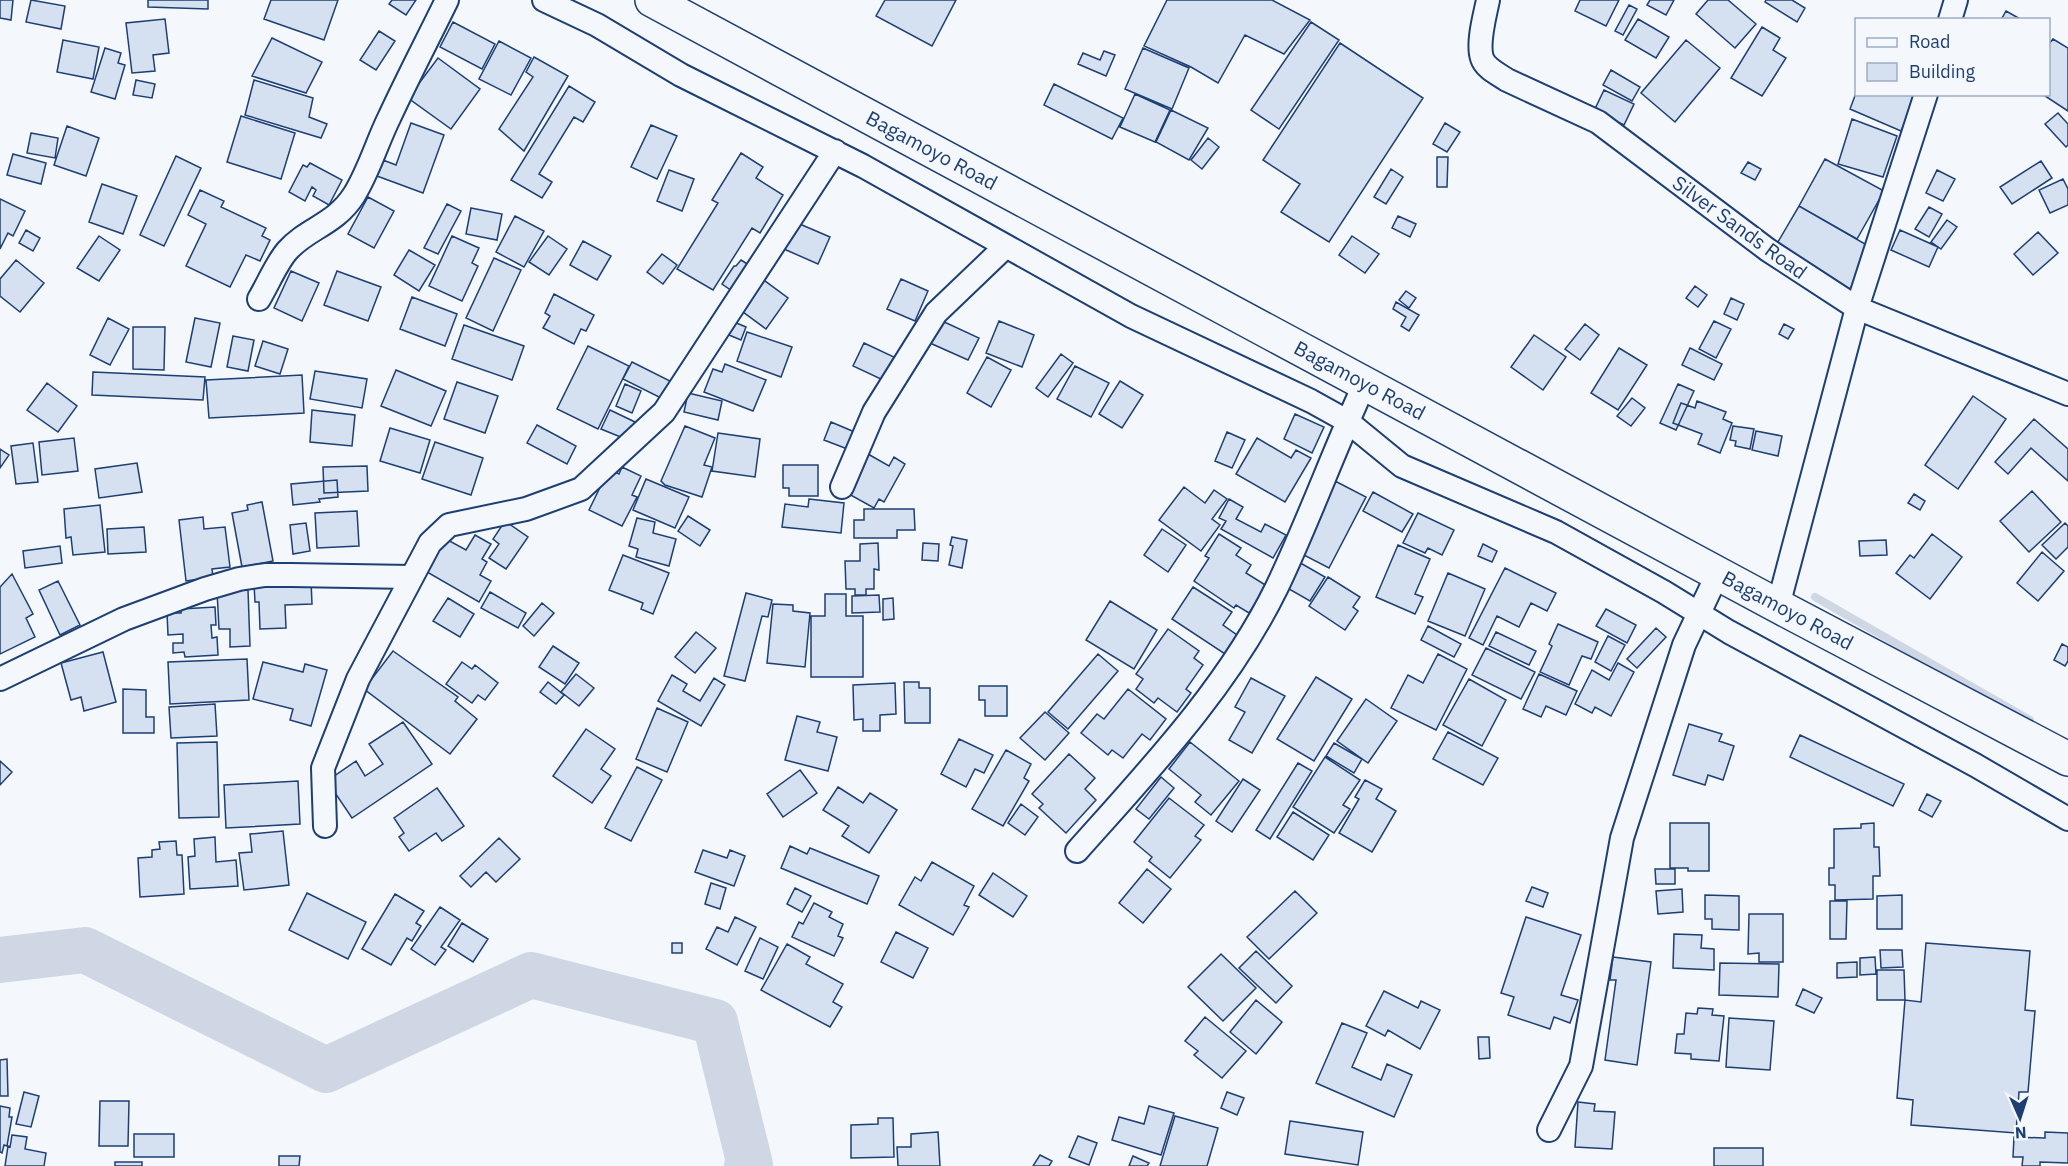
<svg xmlns="http://www.w3.org/2000/svg" width="2068" height="1166" font-family="'IBM Plex Sans',sans-serif">
	<style>
		.lines { fill: none; stroke-linecap: round; stroke-linejoin: round }
		.stream { stroke: #cfd7e4; stroke-width: 8 }
		.river { stroke: #cfd7e4; stroke-width: 46 }
		.building { fill: #d5e0f0; stroke: #1d3f73; stroke-width: 1.5 }
		.street-casing { stroke: #1d3f73; stroke-width: 26 }
		.highway-casing { stroke: #1d3f73; stroke-width: 36 }
		.street { stroke: #f4f7fb; stroke-width: 22 }
		.highway { stroke: #f4f7fb; stroke-width: 33 }
		.labels { text-anchor: middle; dominant-baseline: central; stroke-width: 4.5; stroke-linejoin: round; paint-order: stroke }
		.street-label { font-size: 20px; fill: #1d3f73; stroke: #f4f7fb }
	</style>
	<rect width="100%" height="100%" fill="#f4f7fb"/>
	<g class="lines">
		<path class="stream" d="M1815,597L2030,720"/>
		<path class="river" d="M0,960L85,950L326,1070L531,975L715,1022L750,1165L747,1166"/>
	</g>
	<path class="building" d="M0,0H13L11,20L0,18Z
		M31,0L65,6L61,29L26,22Z
		M148,0H208V9L148,7Z
		M271,0H338L324,40L264,19Z
		M392,0H416L406,15L389,4Z
		M885,0H956L932,46L876,16Z
		M1167,0H1272L1310,20L1284,54L1245,35L1218,83L1191,67L1144,46Z
		M1580,0H1619L1606,26L1575,11Z
		M1650,0H1674L1666,15L1647,5Z
		M1708,0H1728L1756,24L1735,48L1696,14Z
		M1766,0H1792L1805,8L1797,22L1765,2Z
		M1629,5L1637,9L1623,35L1615,31Z
		M2006,11L2022,20H2001Z
		M165,19L169,53L153,55L155,71L132,73L126,23Z
		M1638,19L1669,37L1656,58L1625,40Z
		M453,22L495,44L482,69L440,47Z
		M1311,22L1339,40L1279,129L1251,110Z
		M1762,27L1780,38L1773,50L1786,58L1762,96L1731,78Z
		M379,31L395,41L376,70L360,60Z
		M272,38L322,62L306,93L252,76Z
		M2053,39L2068,48V111L2042,94H2048V45Z
		M63,40L99,47L93,79L57,72Z
		M1686,40L1720,68L1675,122L1641,93Z
		M499,41L531,58L511,95L479,79Z
		M1340,43L1423,98L1329,242L1281,212L1300,184L1263,160Z
		M105,48L121,53L118,63L125,65L115,99L91,92Z
		M1143,48L1189,68L1172,109L1125,89Z
		M1104,51L1115,55L1106,76L1078,64L1083,53L1100,60Z
		M534,57L568,76L524,151L499,129L533,77L526,72Z
		M438,58L480,89L451,129L408,98Z
		M1611,70L1640,87L1632,101L1603,85Z
		M136,80L155,84L152,98L133,95Z
		M254,80L313,98L309,117L327,124L321,138L245,115Z
		M1054,84L1123,118L1112,139L1044,105Z
		M569,86L595,102L583,122L574,117L539,174L552,182L542,198L511,180Z
		M1604,90L1634,104L1624,125L1594,111Z
		M1856,93V94H1917L1901,131L1850,109Z
		M1135,94L1170,110L1155,142L1120,127Z
		M1171,110L1208,128L1189,160L1156,142Z
		M2058,113L2068,124V145L2066,147L2045,124Z
		M241,116L295,133L281,179L227,162Z
		M1852,119L1897,136L1883,177L1838,164Z
		M411,123L444,135L423,193L377,176L383,160L396,165Z
		M1445,123L1460,132L1447,152L1433,144Z
		M651,125L677,136L657,179L631,167Z
		M67,126L99,138L86,176L54,165Z
		M31,133L58,138L55,158L27,153Z
		M1208,138L1219,147L1202,169L1191,160Z
		M741,153L763,167L756,178L783,195L760,233L752,228L713,290L677,269L718,203L712,200Z
		M13,154L46,163L41,184L7,175Z
		M176,156L201,168L164,246L140,235Z
		M1437,157H1448L1447,187H1437Z
		M1825,159L1884,191L1857,239L1799,206Z
		M2041,161L2052,178L2012,204L2000,187Z
		M1748,162L1761,169L1755,180L1741,173Z
		M310,163L342,180L329,205L313,196L316,190L312,187L305,201L289,192L303,165L307,167Z
		M1391,169L1403,177L1386,204L1374,197Z
		M669,170L694,179L682,211L657,201Z
		M1937,170L1955,179L1943,201L1926,193Z
		M2063,179L2068,189V205L2050,213L2039,190Z
		M102,184L137,196L123,234L89,222Z
		M200,190L224,201L221,207L266,228L262,236L270,240L260,261L246,255L230,287L186,266L206,224L188,215Z
		M368,197L394,211L374,248L348,234Z
		M0,199L25,211L13,236L8,233L0,249Z
		M447,204L461,211L438,254L424,248Z
		M1799,206L1872,248L1849,291L1775,247Z
		M1929,207L1942,214L1929,237L1915,229Z
		M471,208L502,214L497,240L466,234Z
		M515,216L544,231L524,267L496,252Z
		M1398,216L1416,224L1410,237L1392,228Z
		M1947,220L1957,227L1941,249L1931,242Z
		M795,222L830,237L818,264L784,249Z
		M26,230L40,238L33,251L19,243Z
		M1900,230L1938,247L1929,267L1891,250Z
		M2038,232L2058,253L2033,275L2014,254Z
		M99,236L120,250L99,281L77,268Z
		M452,236L479,248L472,263L478,266L462,301L429,286Z
		M548,236L567,249L549,275L529,262Z
		M1352,236L1379,254L1365,273L1339,255Z
		M583,241L611,256L597,280L570,265Z
		M409,250L435,265L419,291L394,275Z
		M662,254L677,265L663,284L647,272Z
		M494,258L521,270L493,331L466,318Z
		M16,260L44,283L20,312L0,296V279Z
		M741,260L752,267L735,293L722,284L734,266H736Z
		M291,271L319,283L302,321L274,308Z
		M337,271L381,287L368,321L324,305Z
		M761,278L788,298L766,329L739,309Z
		M901,279L928,291L915,321L887,309Z
		M1695,286L1707,295L1698,307L1686,298Z
		M1406,291L1416,298L1409,308L1399,300Z
		M554,294L594,315L586,331L581,329L574,344L543,328L550,316L545,313Z
		M412,297L457,314L445,346L400,329Z
		M1731,298L1744,304L1737,320L1724,314Z
		M1396,302L1419,315L1409,331L1401,326L1406,317L1393,309Z
		M108,318L129,329L110,365L90,355Z
		M195,318L220,323L211,367L186,362Z
		M940,320L979,338L968,360L930,343Z
		M999,321L1034,335L1022,367L986,353Z
		M1714,321L1731,329L1716,358L1699,349Z
		M734,322L746,327L741,340L729,335Z
		M1585,324L1599,335L1580,360L1565,349Z
		M1784,324L1794,329L1788,339L1779,334Z
		M464,325L524,346L512,380L452,359Z
		M133,327H165L164,370L133,369Z
		M747,332L792,347L781,377L737,361Z
		M1534,335L1566,357L1543,390L1511,367Z
		M233,336L254,340L248,371L227,367Z
		M263,341L288,349L280,374L255,366Z
		M864,343L894,357L883,380L853,366Z
		M588,346L629,366L598,429L557,409Z
		M1619,348L1647,365L1618,410L1591,393Z
		M1690,348L1722,364L1714,380L1682,365Z
		M1061,354L1073,363L1048,397L1036,388Z
		M987,357L1011,370L991,407L967,393Z
		M632,362L676,384L667,401L623,379Z
		M725,364L766,380L753,411L704,392L713,369L722,372Z
		M1075,366L1109,383L1091,417L1057,399Z
		M396,370L446,391L431,426L381,406Z
		M315,371L367,379L362,408L310,399Z
		M93,372L205,377L203,400L92,395Z
		M302,375L304,413L209,418L206,380Z
		M1120,381L1143,395L1122,428L1099,414Z
		M457,382L498,396L485,433L444,419Z
		M47,383L77,406L58,432L27,410Z
		M625,384L641,391L632,413L616,406Z
		M1678,384L1694,391L1676,430L1660,423Z
		M688,393L722,401L718,420L684,412Z
		M1973,396L2006,419L1958,489L1925,465Z
		M1632,398L1645,408L1631,426L1617,416Z
		M1697,401L1726,412L1723,419L1732,423L1720,453L1698,444L1702,434L1673,423L1681,403L1695,408Z
		M312,410L355,415L352,446L310,442Z
		M610,410L635,422L628,440L601,429Z
		M1295,414L1324,427L1312,453L1284,439Z
		M2034,419L2068,449V481L2031,448L2008,474L1995,462Z
		M831,422L857,433L850,450L824,440Z
		M537,425L576,446L567,464L527,443Z
		M685,426L715,438L704,465L712,467L702,497L665,485L661,481Z
		M1733,426L1754,429L1750,449L1735,446L1736,441L1730,440Z
		M390,428L430,440L420,473L380,461Z
		M1756,431L1782,436L1778,456L1752,450Z
		M1227,432L1245,440L1232,468L1215,461Z
		M718,433L760,439L755,477L712,471Z
		M74,438L78,471L42,475L39,442Z
		M1257,438L1291,458L1296,450L1311,458L1285,502L1236,474Z
		M435,442L483,458L471,495L422,479Z
		M33,443L38,482L16,484L11,446Z
		M0,449L9,455L0,468Z
		M868,454L889,466L894,457L905,464L884,502L879,499L874,508L847,493Z
		M137,463L142,492L99,498L95,469Z
		M783,465H818V496H789V488H783Z
		M367,466L368,491L324,493L323,467Z
		M622,467L641,476L632,495L637,497L622,526L589,510L609,469L619,474Z
		M646,479L689,497L675,528L633,510Z
		M337,480L338,497L319,499L320,502L293,505L291,484Z
		M1335,481L1366,497L1329,568L1298,552Z
		M1184,487L1205,503L1214,490L1227,499L1212,519L1220,525L1201,551L1159,520Z
		M2032,491L2061,522L2029,552L2000,521Z
		M1373,492L1413,514L1402,532L1363,511Z
		M1914,494L1925,501L1920,510L1908,503Z
		M809,499L844,503L841,533L782,527L785,504L808,507Z
		M1229,499L1243,507L1236,519L1261,532L1265,524L1286,535L1273,558L1221,529L1226,521L1219,518Z
		M262,502L273,561L242,567L232,513L248,510L247,505Z
		M100,505L105,552L73,555L71,537L66,538L64,509Z
		M864,509H914L915,530H897V538H854V520H864Z
		M357,511L359,546L317,548L315,513Z
		M1418,513L1454,530L1442,555L1428,548L1425,553L1403,543Z
		M688,516L710,530L700,546L678,531Z
		M203,517L204,529L225,527L230,567L212,569L213,577L186,581L179,520Z
		M637,518L655,522L653,533L676,539L669,566L636,557L638,549L629,546Z
		M505,521L528,537L506,569L489,558L499,544L493,539Z
		M306,523L310,551L293,554L290,525Z
		M2065,523L2068,526V547L2056,559L2042,545Z
		M144,527L146,552L108,554L107,529Z
		M1162,529L1186,545L1168,572L1144,555Z
		M1219,534L1241,548L1236,555L1251,565L1246,573L1267,586L1249,613L1236,605L1234,608L1194,581L1209,558L1205,556Z
		M1932,534L1962,557L1930,599L1896,573L1910,555L1914,558Z
		M475,535L491,544L482,559L487,562L480,575L491,581L479,602L427,572L446,539L466,550Z
		M952,537L967,540L962,568L949,565L953,546L950,545Z
		M1886,540L1887,555L1860,556L1859,541Z
		M878,543L879,570L874,569V589H866V595H855V589H846L845,561H860V544Z
		M923,543L939,544L938,561L922,560Z
		M1483,544L1497,551L1492,562L1478,556Z
		M1398,545L1430,559L1415,594L1423,597L1415,614L1376,597Z
		M60,546L62,563L25,568L23,551Z
		M2042,552L2064,571L2038,601L2017,583Z
		M623,555L669,573L653,614L641,609L643,603L609,590Z
		M1297,561L1325,577L1310,601L1282,585Z
		M1505,568L1556,593L1547,611L1531,603L1519,627L1497,616L1483,645L1469,638Z
		M1448,573L1485,589L1465,636L1428,621Z
		M12,574L33,614L26,618L35,637L0,654V587Z
		M1328,577L1360,597L1353,607L1358,611L1345,630L1309,606Z
		M58,581L80,625L60,635L39,590Z
		M311,581L312,604L285,605L286,628L260,629L259,602H255L254,584Z
		M1193,587L1232,612L1223,625L1237,635L1225,654L1172,619Z
		M248,590L250,646L230,647V629H219L217,591Z
		M490,592L526,613L518,628L481,608Z
		M746,593L772,600L768,617L762,616L745,681L724,676Z
		M825,594H846V616H863V677H811V616H825Z
		M879,595L880,612L852,613V596Z
		M448,598L474,614L460,637L433,621Z
		M893,598L894,619L883,620V599Z
		M1110,601L1157,630L1134,669L1086,640Z
		M542,603L554,613L534,636L523,626Z
		M773,604L793,605V611L810,613L805,667L767,663Z
		M215,607L216,625H211L212,638L217,637L218,655L185,657L184,652L173,653V643H183V634L168,635L167,613H181V609Z
		M1606,609L1636,625L1627,643L1596,626Z
		M1558,624L1598,642L1591,659L1582,656L1569,685L1540,672L1552,646L1549,644Z
		M1428,626L1461,644L1454,657L1421,640Z
		M1656,628L1666,637L1637,668L1627,659Z
		M1168,629L1199,651L1194,658L1203,665L1186,689L1191,693L1177,712L1158,698L1154,703L1136,689L1143,679L1136,674Z
		M696,632L716,648L695,673L675,657Z
		M1496,632L1536,651L1529,665L1489,646Z
		M1608,636L1625,645L1611,671L1595,662Z
		M2062,644L2068,647V661L2065,666L2054,660Z
		M553,646L579,663L565,684L539,667Z
		M1486,648L1535,672L1521,699L1472,675Z
		M393,651L458,697L455,701L477,719L450,754L364,689Z
		M103,652L116,702L84,711L81,697L71,700L61,663Z
		M1098,654L1118,671L1068,729L1048,712Z
		M1438,654L1467,669L1436,730L1391,708L1408,675L1423,683Z
		M247,659L249,700L170,704L168,662Z
		M263,662L303,672L305,664L327,670L311,726L290,720L293,709L253,699Z
		M462,662L472,669L475,665L498,683L485,700L478,695L472,703L446,684Z
		M1618,663L1634,672L1611,716L1595,707L1592,713L1575,704L1592,670L1609,680Z
		M576,674L594,688L579,706L561,692Z
		M1539,674L1577,691L1566,715L1546,706L1541,717L1523,709Z
		M672,675L687,684L683,691L700,701L714,678L725,685L701,726L658,701Z
		M1316,677L1352,699L1314,761L1277,739Z
		M1251,678L1285,696L1252,753L1229,740L1245,712L1235,707Z
		M1469,679L1506,700L1482,746L1443,725Z
		M548,682L564,695L556,704L540,692Z
		M904,682H919V688H930V723H905Z
		M895,683L896,714L880,715V731H863V719L854,720L853,685Z
		M979,686H1007V716H985V700H979Z
		M123,689L146,690V717H154V733H123Z
		M1128,689L1166,719L1150,740L1142,734L1123,758L1112,750L1108,755L1081,733L1097,714L1104,719Z
		M1366,699L1397,721L1368,763L1337,741Z
		M215,704L217,736L171,738L169,707Z
		M657,708L688,722L667,772L636,759Z
		M1045,712L1069,733L1045,760L1020,738Z
		M797,716L820,722L817,732L837,737L828,771L785,760Z
		M403,722L432,764L352,818L327,781L356,761L365,776L383,764L369,744Z
		M1689,724L1722,734L1719,741L1734,746L1723,780L1708,775L1705,785L1673,775Z
		M586,729L615,749L601,769L611,776L592,803L553,776Z
		M1448,732L1498,758L1483,785L1433,759Z
		M1800,735L1904,784L1893,806L1790,757Z
		M959,739L993,755L984,773L975,769L966,787L941,774Z
		M217,742L219,817L179,818L177,743Z
		M1190,742L1239,781L1211,815L1195,802L1201,795L1169,769Z
		M1334,743L1362,759L1354,773L1326,756Z
		M1006,750L1031,764L1024,778L1029,781L1003,826L972,809Z
		M1069,754L1095,778L1085,789L1096,800L1066,833L1039,808L1043,804L1032,794Z
		M1325,757L1360,780L1343,805L1350,809L1334,833L1293,807Z
		M0,761L12,772L0,785Z
		M1298,763L1312,771L1270,839L1256,830Z
		M637,767L662,780L631,841L605,828Z
		M800,770L817,793L783,817L767,794Z
		M1161,777L1174,788L1149,819L1136,809Z
		M1243,779L1260,790L1232,832L1216,821Z
		M1365,780L1382,789L1376,799L1396,811L1372,852L1339,833L1359,799L1355,797Z
		M298,781L300,824L226,828L224,785Z
		M838,787L863,803L870,793L897,810L869,853L842,836L849,826L823,810Z
		M437,788L464,826L442,841L436,833L409,851L399,837L404,833L394,818Z
		M1927,794L1941,801L1932,817L1919,810Z
		M1169,798L1204,825L1195,836L1201,840L1170,878L1149,861L1152,857L1134,842Z
		M1021,804L1038,817L1025,835L1008,823Z
		M1293,812L1329,835L1313,860L1277,837Z
		M1670,823H1709V871H1688V868H1670Z
		M1874,823V847H1879L1880,876H1873V899L1835,900V885H1829V868H1834V829L1861,828V824Z
		M283,831L289,885L244,890L239,853L252,852L250,834Z
		M215,837L216,862L236,860L238,886L190,889L188,857L195,856L194,839Z
		M499,838L520,859L496,882L486,872L471,887L460,876Z
		M176,841L177,855H182L184,894L140,897L138,858L152,857V850L160,849L159,842Z
		M790,846L807,854L810,848L879,876L867,904L781,868Z
		M703,850L727,858L730,850L745,856L734,886L695,872Z
		M932,862L974,886L964,905L969,907L953,935L899,905L915,877L921,881Z
		M1147,869L1171,889L1143,923L1119,903Z
		M1655,869H1675V884H1656Z
		M993,873L1027,896L1013,917L979,895Z
		M711,883L726,888L720,909L705,904Z
		M1532,887L1548,893L1543,907L1526,901Z
		M795,888L811,896L802,912L787,904Z
		M1682,889L1683,912L1658,914L1656,891Z
		M1295,891L1317,913L1269,959L1247,937Z
		M307,893L366,922L348,959L289,930Z
		M395,894L424,911L416,923L421,926L412,941L407,938L391,965L362,949Z
		M1705,895L1739,896V930L1712,929V919H1705Z
		M1902,895V929H1877V896Z
		M1830,901H1847L1846,939H1830Z
		M814,903L832,912L829,917L843,924L838,936L843,938L834,956L792,937L799,922L803,924Z
		M440,907L460,920L441,947L446,950L435,965L411,949Z
		M1749,914H1783V962H1759V953L1748,954Z
		M735,917L756,927L737,965L706,949L717,927L728,932Z
		M1526,917L1581,935L1561,995L1578,1000L1570,1023L1554,1017L1550,1029L1508,1015L1514,997L1501,993Z
		M462,923L488,939L473,962L448,946Z
		M896,932L928,948L913,978L881,962Z
		M1674,934L1702,935L1701,948L1714,949V970L1673,968Z
		M760,938L778,947L763,979L745,971Z
		M672,943H682V953H672Z
		M1926,943L2030,951L2025,1010L2035,1011L2028,1092H2019L2016,1133L1911,1125L1913,1100L1897,1098L1905,1000L1921,1002Z
		M787,944L810,957L806,964L843,984L833,1002L842,1007L830,1027L761,990Z
		M1880,950H1902L1903,967L1881,968Z
		M1256,951L1292,986L1276,1003L1239,968Z
		M1221,954L1256,988L1223,1021L1188,987Z
		M1613,957L1651,962L1637,1065L1605,1060L1616,980H1610Z
		M1875,957L1876,974L1860,975V958Z
		M1857,962V977L1837,978V963Z
		M1720,963L1779,964L1778,997L1719,995Z
		M1877,970H1904L1905,1000H1877Z
		M1803,989L1822,998L1814,1013L1796,1005Z
		M1384,991L1418,1008L1421,1001L1440,1010L1420,1049L1388,1030L1385,1036L1366,1026Z
		M1256,1000L1282,1022L1256,1054L1230,1032Z
		M1698,1008L1713,1009L1712,1015L1724,1016L1719,1061L1691,1059V1054L1675,1053L1677,1034H1684L1686,1013L1697,1014Z
		M1205,1017L1246,1051L1222,1078L1194,1055L1198,1051L1185,1041Z
		M1729,1018L1774,1021L1770,1070L1726,1067Z
		M1342,1023L1367,1033L1352,1067L1381,1080L1387,1064L1412,1075L1394,1117L1316,1083Z
		M1478,1037H1489L1490,1058L1479,1059Z
		M7,1059L8,1096H0V1060Z
		M24,1092L39,1096L31,1127L16,1124Z
		M1227,1092L1244,1098L1237,1115L1221,1108Z
		M100,1101H129L128,1146H99Z
		M1578,1102L1595,1104L1594,1111L1615,1112L1612,1149L1575,1147Z
		M0,1106L10,1108L9,1117H12L7,1146L4,1145L2,1153L0,1152Z
		M1149,1106L1174,1113L1161,1155L1112,1140L1119,1117L1144,1124Z
		M1175,1116L1218,1128L1207,1166H1160Z
		M878,1118H893L894,1157L851,1158V1125L878,1124Z
		M1290,1121L1363,1132L1358,1165L1285,1154Z
		M938,1132L940,1166H898L897,1147H911V1134Z
		M2045,1132L2068,1133V1163L2040,1162V1166H2022L2023,1157H2013L2014,1137L2045,1138Z
		M134,1134H174V1157H134Z
		M12,1135L27,1137L25,1149L46,1153L44,1166H5L8,1146L10,1147Z
		M1078,1136L1097,1143L1089,1165L1069,1157Z
		M1714,1148H1763V1166H1714Z
		M1040,1155L1052,1161L1049,1166H1033Z
		M279,1156H300L299,1166H279Z
		M1133,1156L1149,1163L1147,1166H1129Z
		M115,1162H142V1166H115Z"/>
	<g class="lines">
		<g class="street-casing">
			<path id="street" d="M544,0L597,25L681,75L863,166L1131,316L1311,401L1347,421L1402,466L1556,532L1664,592L1729,632L1975,765L2068,819
				M1488,0C1485,15 1477,43 1482,58C1485,68 1498,74 1507,80L1598,122L1768,250L1857,308L2068,394
				M1950,20L1956,0
				M259,299C268,284 276,264 287,251C307,228 335,225 354,195C369,171 377,142 390,116C408,77 428,39 447,0
				M842,487L874,412L936,313L1006,246
				M1778,606L1857,308L1926,94
				M0,679L124,619L205,589L239,579L265,575H291L411,577
				M325,826L323,768L358,679L430,543L449,525L526,509L581,489L664,412L835,151
				M1077,851C1150,769 1228,687 1277,587C1309,520 1334,450 1365,383
				M1549,1130L1581,1066L1622,838L1684,645L1718,573"/>
		</g>
		<g class="highway-casing">
			<path id="highway" d="M652,0L1778,606L2068,759"/>
		</g>
		<use href="#street" class="street"/>
		<use href="#highway" class="highway"/>
	</g>
	<g class="labels">
		<g class="street-label">
			<text transform="translate(932 150) rotate(28)">Bagamoyo Road</text>
			<text transform="translate(1740 227) rotate(36)">Silver Sands Road</text>
			<text transform="translate(1360 380) rotate(28)">Bagamoyo Road</text>
			<text transform="translate(1788 610) rotate(28)">Bagamoyo Road</text>
		</g>
	</g>
	<rect x="1855" y="18" width="195" height="78" fill="#f4f7fb" stroke="#9eadc5" stroke-width="1.5"/>
	<rect x="1867" y="38" width="30" height="9" fill="#f4f7fb" stroke="#9eadc5" stroke-width="1.5"/>
	<text x="1909" y="48" font-size="18" fill="#1d3f73">Road</text>
	<rect x="1867" y="63" width="30" height="18" fill="#d5e0f0" stroke="#9eadc5" stroke-width="1.5"/>
	<text x="1909" y="78" font-size="18" fill="#1d3f73">Building</text>
	<g transform="translate(2020 1118) rotate(177)" stroke="#f4f7fb" stroke-width="4.5" paint-order="stroke">
	<path d="M0-4.5L10 22L0 15L-10 22Z" fill="#1d3f73"/>
	<text y="-9" font-size="16" font-weight="bold" text-anchor="middle" fill="#1d3f73">N</text>
	</g>
</svg>
